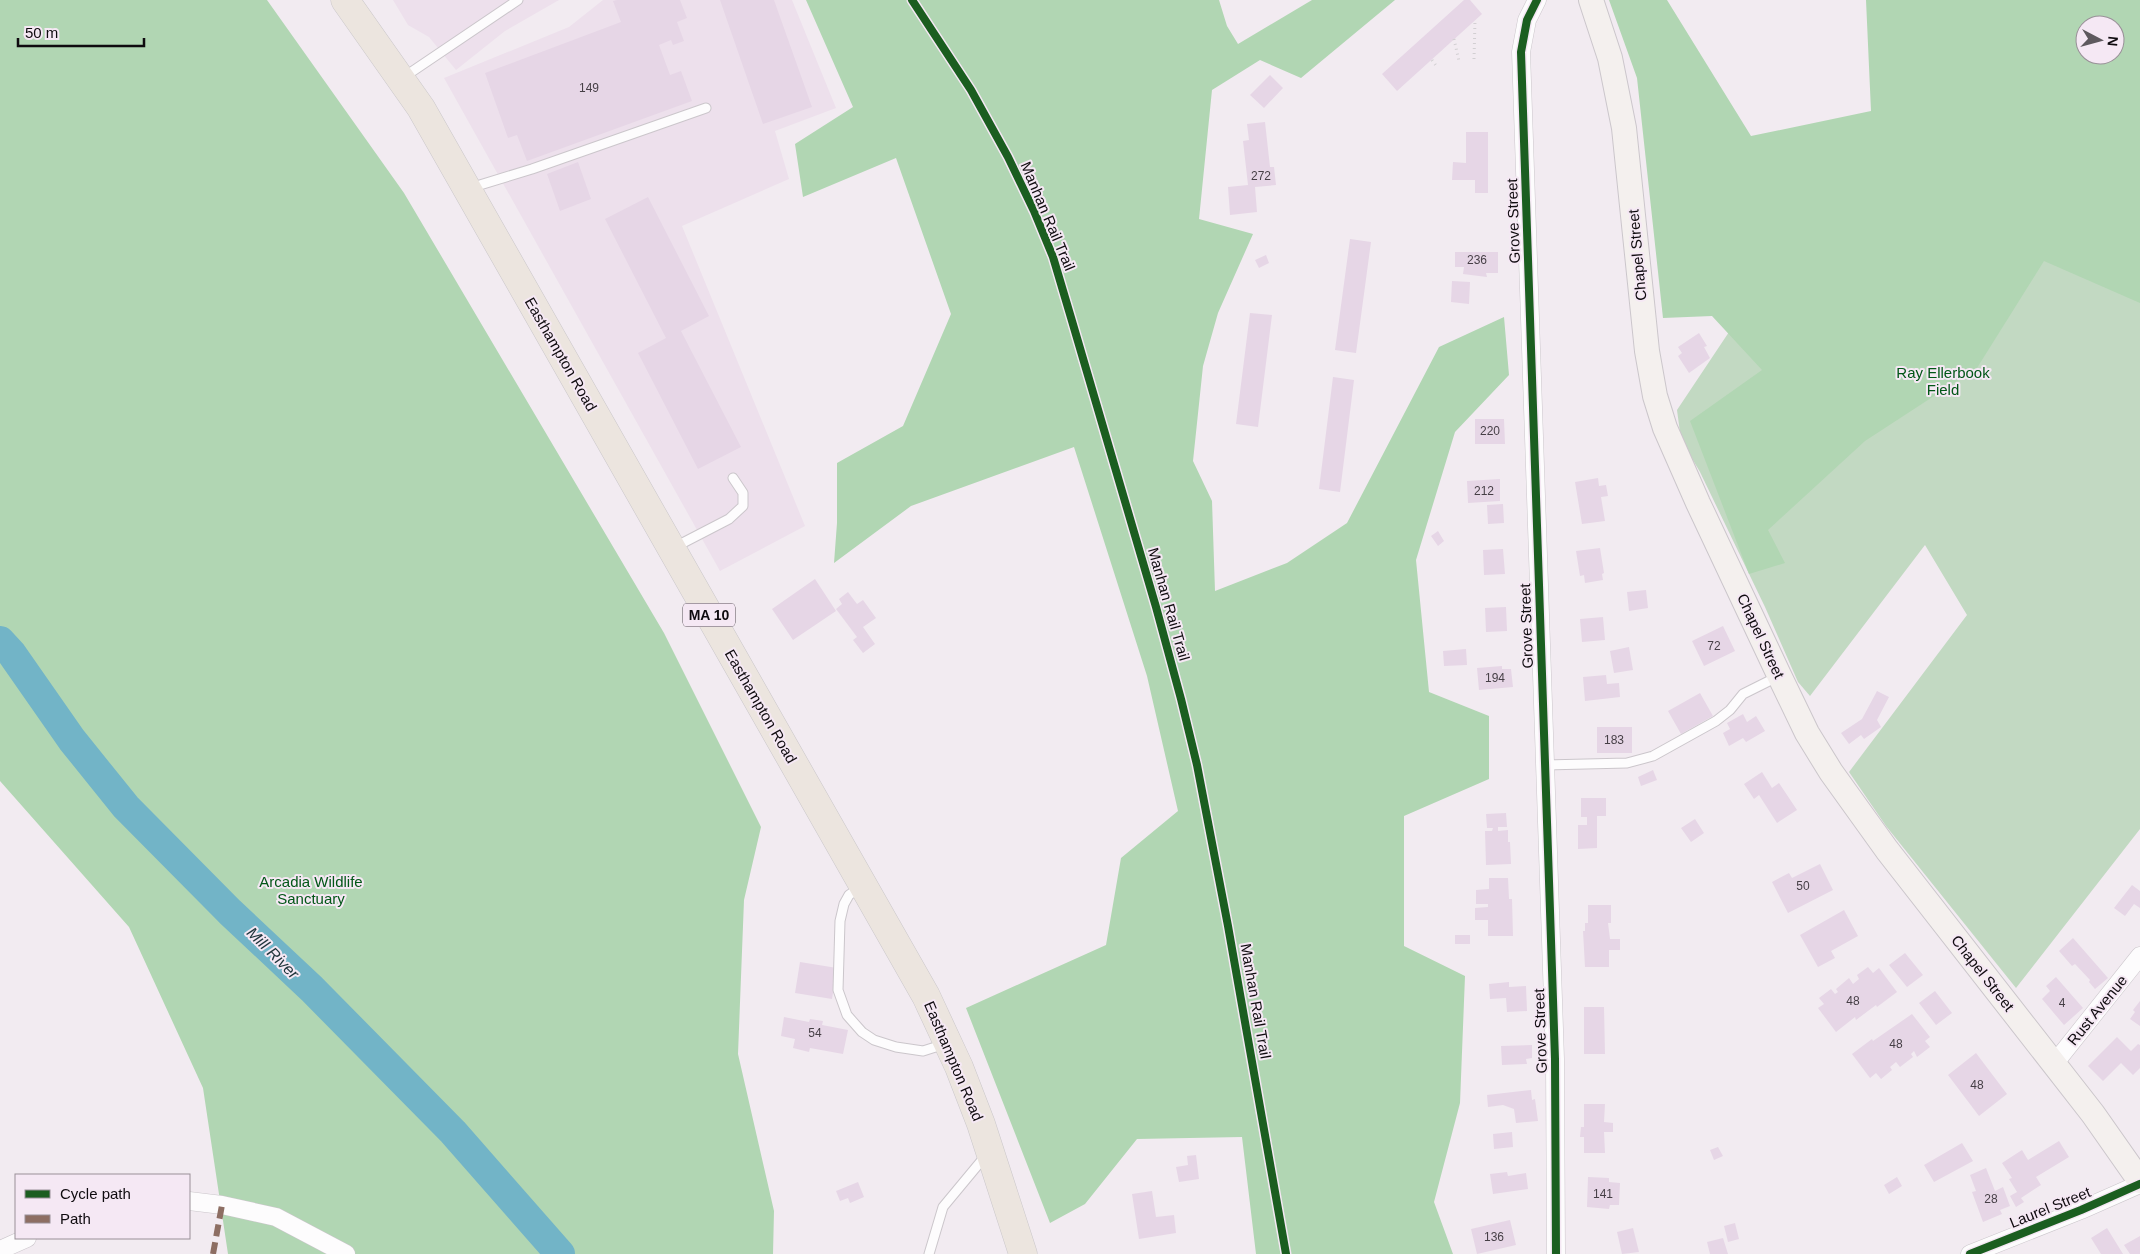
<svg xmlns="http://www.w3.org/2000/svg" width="2140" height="1254" font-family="Helvetica,sans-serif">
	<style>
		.built { fill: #ede0ec }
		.green { fill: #c2d9c2 }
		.forest { fill: #b1d6b3; fill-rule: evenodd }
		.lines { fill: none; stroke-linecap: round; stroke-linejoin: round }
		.river { stroke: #72b4c7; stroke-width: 30 }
		.building { fill: #e6d6e6 }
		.service-casing { stroke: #cbc6cb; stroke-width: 11 }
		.minor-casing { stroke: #cbc6cb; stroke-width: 19 }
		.secondary-casing { stroke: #cbc6cb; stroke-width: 26 }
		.primary-casing { stroke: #cac7ca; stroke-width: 29 }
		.path { stroke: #d2cfd2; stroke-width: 3; stroke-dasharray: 1 4; stroke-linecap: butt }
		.service { stroke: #fdfcfd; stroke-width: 9 }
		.minor { stroke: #fdfcfd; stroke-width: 18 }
		.secondary { stroke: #f4f0ee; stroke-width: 24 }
		.primary { stroke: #ece5df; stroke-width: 28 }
		.quiet { stroke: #8d6e63; stroke-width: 6; stroke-dasharray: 12 6; stroke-linecap: butt }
		.cycleway-casing { stroke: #f5e8f4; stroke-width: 11 }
		.cycleway { stroke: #1b5e20; stroke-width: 8 }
		.labels { text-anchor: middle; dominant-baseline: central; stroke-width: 4; stroke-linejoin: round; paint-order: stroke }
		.number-label { font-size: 12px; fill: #463f46 }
		.shield { fill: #f5e8f4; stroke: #544d54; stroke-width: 1 }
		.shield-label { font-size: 14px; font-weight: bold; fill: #0f0b0f }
		.street-label { font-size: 15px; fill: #0f0b0f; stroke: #f5e8f4 }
		.park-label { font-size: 15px; fill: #025617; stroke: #f5e8f4 }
		.water-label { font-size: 16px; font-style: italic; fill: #1e343a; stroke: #f5e8f4 }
	</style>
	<rect width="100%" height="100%" fill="#f2ebf1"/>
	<path class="built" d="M393,0H559L505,31L456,70L429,37L408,25Z
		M603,0H792L836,108L775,131L789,179L682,226L805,526L720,571L444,78L569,27Z"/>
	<path class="green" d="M1964,207L2140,283V829L2016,988L1886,826L1849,772L1967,615L1925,545L1810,696L1798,682L1765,607L1700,472L1681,440L1677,410L1741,314Z"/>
	<path class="forest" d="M0,0H267L404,193L664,633L761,827L744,900L738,1054L774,1211L773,1254H228L203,1088L129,927L0,781Z
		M806,0H1219L1227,26L1238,44L1312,0H1395L1301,78L1260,60L1212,90L1199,219L1253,234L1218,313L1203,366L1193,461L1212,501L1215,591L1287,563L1347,523L1439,347L1504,317L1509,375L1455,432L1416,560L1429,692L1489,716V779L1404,816V946L1465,976L1460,1103L1434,1202L1453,1254H1256L1242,1137L1137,1139L1085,1204L1050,1223L966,1008L1106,945L1121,858L1178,811L1147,676L1074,447L911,506L834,563L837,523V463L903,426L951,314L896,158L803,197L795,144L853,107Z
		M1609,0H1667L1751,136L1871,111L1866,0H2140V303L2044,261L1977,368L1865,441L1768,530L1785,563L1749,574L1690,421L1762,370L1712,316L1663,318L1637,78ZM2085,25H2115V55H2085Z"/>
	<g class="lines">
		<path class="river" d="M0,641L12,654L72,740L126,807L230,912L312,989L453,1132L560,1254"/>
	</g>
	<path class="building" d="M617,0H680L687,18L677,22L684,41L673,45L671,40L659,45L670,75L681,71L692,101L527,161L517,135L508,138L485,73L621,22L613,1Z
		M720,0H774L812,107L763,124Z
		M1464,0H1470L1482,14L1397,91L1382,74Z
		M1270,75L1283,88L1264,108L1250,95Z
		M1265,122L1270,167H1274L1276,185L1255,187L1257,212L1230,215L1228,187L1248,185L1243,141L1249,140L1247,124Z
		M1466,132H1488V193H1475V180H1452L1453,162L1466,163Z
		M578,162L591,199L560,211L547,174Z
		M648,197L709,316L681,331L741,447L698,469L638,353L666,338L605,219Z
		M1350,239L1371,242L1356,353L1335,350Z
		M1455,252H1498V273H1486L1487,277L1463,274L1464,267H1455Z
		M1266,255L1269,263L1259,268L1255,260Z
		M1452,281L1470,282L1469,304L1451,302Z
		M1250,313L1272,315L1258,427L1236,424Z
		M1699,333L1707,346L1704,347L1710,358L1689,373L1678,356L1682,353L1678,347Z
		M1333,377L1354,380L1340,492L1319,489Z
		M1475,419H1504L1505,444H1475Z
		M1598,478L1599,486L1606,485L1608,496L1601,497L1605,521L1582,524L1575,482Z
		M1500,479V501L1468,503L1467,481Z
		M1503,504L1504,523L1488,524L1487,505Z
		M1438,531L1444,541L1438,546L1431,536Z
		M1600,548L1604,573L1602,574L1603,580L1585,583L1584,575L1580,576L1576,551Z
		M1503,549L1505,574L1484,575L1483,550Z
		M815,579L836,611L793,640L772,609Z
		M1646,590L1648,608L1629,611L1627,592Z
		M848,592L857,604L863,600L876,618L863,627L875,644L863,653L853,640L857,637L836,609L842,604L839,599Z
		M1506,607L1507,631L1486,632L1485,608Z
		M1603,617L1605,640L1582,642L1580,619Z
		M1723,626L1735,651L1704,666L1692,641Z
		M1629,647L1633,670L1614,673L1610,651Z
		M1466,649L1467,665L1444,666L1443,651Z
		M1502,666V669H1511L1513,687L1479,690L1477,668Z
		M1606,675L1607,684L1619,683L1620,697L1585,701L1583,677Z
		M1877,691L1889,697L1877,720L1881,727L1864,739L1861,735L1849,744L1841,733L1862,719Z
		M1700,693L1713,716L1681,734L1668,711Z
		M1743,714L1747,722L1756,716L1765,731L1746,742L1743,738L1729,746L1723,733L1730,729L1727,723Z
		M1597,727H1632V753H1597Z
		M1653,770L1657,780L1641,786L1638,777Z
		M1762,772L1772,788L1779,783L1797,810L1777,823L1759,795L1754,799L1744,784Z
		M1581,798H1606V816H1597V848L1578,849V825H1587V817H1581Z
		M1506,813L1507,827H1498V831L1508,830V842H1510L1511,864L1486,865L1485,831H1492L1493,828H1487L1486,814Z
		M1695,819L1704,833L1691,842L1681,828Z
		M1820,864L1833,890L1788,913L1772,882L1789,873L1792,878Z
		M1489,878H1508L1509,899H1512L1513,936H1488V920H1475V908L1488,907V904H1476V890L1489,889Z
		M2132,885L2140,891V908L2134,904L2125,916L2114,908Z
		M1588,905H1611V923H1608L1610,939H1620V950H1609V967H1585L1583,931H1585V923H1588Z
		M1844,910L1858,936L1831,951L1835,958L1818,967L1800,935Z
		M1455,935H1470V944H1455Z
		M2073,938L2108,978L2095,989L2089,982L2090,980L2075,964L2072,966L2059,951Z
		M1905,953L1923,975L1907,987L1889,965Z
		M800,962L837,968L832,999L795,993Z
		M1868,967L1873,973L1879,968L1897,992L1877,1007L1876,1005L1856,1020L1855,1017L1836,1032L1818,1008L1824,1004L1819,998L1831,989L1835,994L1838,992L1836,989L1849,978L1853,984L1859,979L1857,975Z
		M2056,977L2083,1008L2064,1025L2042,999L2050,991L2046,986Z
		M1509,982V987L1526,986L1527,1011L1507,1012L1506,998L1490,999L1489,984Z
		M1935,991L1952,1013L1936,1025L1919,1003Z
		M2140,1001V1026L2130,1019L2135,1012L2133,1010Z
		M1584,1007H1604L1605,1054H1584Z
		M1912,1014L1930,1037L1925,1041L1930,1047L1917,1057L1914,1051L1911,1054L1913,1057L1900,1067L1896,1062L1890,1067L1892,1070L1881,1079L1876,1073L1870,1078L1852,1054L1872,1039L1873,1041Z
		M784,1017L809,1022L810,1019L823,1021L822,1025L848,1030L843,1054L810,1048L809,1052L793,1048L795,1039L781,1036Z
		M2117,1037L2131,1051L2138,1044L2140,1045V1068L2133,1075L2121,1063L2103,1081L2088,1066Z
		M1532,1045V1058L1526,1059L1527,1064L1502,1065L1501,1046Z
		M1976,1053L2007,1094L1979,1116L1948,1075Z
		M1531,1090L1532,1100L1535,1099L1538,1121L1516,1123L1514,1109L1503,1105L1488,1107L1487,1095Z
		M1584,1104H1605L1604,1122L1613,1123V1132H1604L1605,1153H1584V1137H1580L1581,1127H1584Z
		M1512,1132L1513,1147L1494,1149L1493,1134Z
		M2059,1141L2069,1157L2036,1177L2041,1185L2021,1198L2024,1202L2016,1207L2010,1196L2017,1192L2009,1179L2012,1178L2002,1163L2022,1150L2028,1160Z
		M1962,1143L1973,1161L1934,1182L1924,1165Z
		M1718,1147L1723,1156L1714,1160L1710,1150Z
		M1196,1155L1199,1179L1179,1182L1176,1167L1188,1165L1187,1156Z
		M1986,1168L1995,1191L2003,1187L2010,1206L2000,1210L2002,1214L1983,1222L1972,1192L1976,1191L1970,1175Z
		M1507,1172L1508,1176L1526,1173L1528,1189L1493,1194L1490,1174Z
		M1588,1177L1609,1178V1182L1620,1183L1619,1205H1610L1609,1209L1587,1207Z
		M1897,1177L1902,1186L1889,1194L1884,1185Z
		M858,1182L864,1197L850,1203L848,1198L840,1201L836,1191Z
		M1152,1191L1156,1217L1174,1215L1176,1233L1139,1239L1132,1194Z
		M1510,1220L1516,1245L1477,1254L1471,1229Z
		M1735,1223L1739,1239L1728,1242L1724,1226Z
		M1633,1228L1639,1252L1622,1254L1617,1232Z
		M2107,1228L2123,1254H2101L2091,1238Z
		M2140,1236V1254H2130L2124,1245Z
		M1723,1238L1728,1254H1710L1707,1242Z"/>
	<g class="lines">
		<g class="service-casing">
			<path id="service" d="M404,77L518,0
				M470,188L532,169L706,108
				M673,548L729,519L743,506V493L733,478
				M1545,765L1627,763L1653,756L1716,721L1730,710L1743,694L1779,676
				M862,886L849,895L844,904L840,921L838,990L847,1015L862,1032L874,1040L896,1047L923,1051L945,1044
				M929,1254L943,1207L987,1154"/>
		</g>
		<g class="minor-casing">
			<path id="minor" d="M1537,0L1527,20L1521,52L1555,1059L1556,1254
				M2054,1064L2140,956
				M189,1201L222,1205L276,1217L346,1254
				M0,1250L27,1238
				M1970,1254L2081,1210L2140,1184"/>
		</g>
		<g class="secondary-casing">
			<path id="secondary" d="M1591,0L1610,58L1624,128L1647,351L1655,396L1665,428L1698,503L1779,675L1807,733L1831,772L1887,850L2093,1114L2140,1181"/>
		</g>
		<g class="primary-casing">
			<path id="primary" d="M345,0L421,108L926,996L959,1067L981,1124L1023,1254"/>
		</g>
		<path class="path" d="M1454,39L1459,61
			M1474,59L1475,21
			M1432,60L1437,67"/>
		<use href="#service" class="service"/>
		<use href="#minor" class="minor"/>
		<use href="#secondary" class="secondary"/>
		<use href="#primary" class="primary"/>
		<path class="quiet" d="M213,1254L222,1205"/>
		<g class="cycleway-casing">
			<path id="cycleway" d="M912,0L971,90L1008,157L1034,211L1053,257L1072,321L1156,607L1181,699L1197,765L1228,926L1286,1254
				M1537,0L1527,20L1521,52L1555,1059L1556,1254
				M1970,1254L2081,1210L2140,1184"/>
		</g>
		<use href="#cycleway" class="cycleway"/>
	</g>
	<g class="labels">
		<g class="number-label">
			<text x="589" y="88">149</text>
			<text x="1261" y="176">272</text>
			<text x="1477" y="260">236</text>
			<text x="1490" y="431">220</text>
			<text x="1484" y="491">212</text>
			<text x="1714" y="646">72</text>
			<text x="1495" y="678">194</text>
			<text x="1614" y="740">183</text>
			<text x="1803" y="886">50</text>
			<text x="1853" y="1001">48</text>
			<text x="2062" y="1003">4</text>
			<text x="815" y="1033">54</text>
			<text x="1896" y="1044">48</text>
			<text x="1977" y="1085">48</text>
			<text x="1603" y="1194">141</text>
			<text x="1991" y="1199">28</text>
			<text x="1494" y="1237">136</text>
		</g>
		<rect class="shield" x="683" y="603.5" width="52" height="23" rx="4"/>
		<g class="shield-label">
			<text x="709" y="615">MA 10</text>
		</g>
		<g class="street-label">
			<text transform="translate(1048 216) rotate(67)">Manhan Rail Trail</text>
			<text transform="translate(1513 221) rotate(-92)">Grove Street</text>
			<text transform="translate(1637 255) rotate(-95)">Chapel Street</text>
			<text transform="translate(561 354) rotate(60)">Easthampton Road</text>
			<text transform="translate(1169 604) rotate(74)">Manhan Rail Trail</text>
			<text transform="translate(1526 626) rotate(-92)">Grove Street</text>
			<text transform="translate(1761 636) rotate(65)">Chapel Street</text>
			<text transform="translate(761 706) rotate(60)">Easthampton Road</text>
			<text transform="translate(1983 973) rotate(52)">Chapel Street</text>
			<text transform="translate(1256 1001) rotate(80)">Manhan Rail Trail</text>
			<text transform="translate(2097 1010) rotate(-51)">Rust Avenue</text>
			<text transform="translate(1540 1031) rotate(-92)">Grove Street</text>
			<text transform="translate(954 1061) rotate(67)">Easthampton Road</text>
			<text transform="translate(2050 1207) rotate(-22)">Laurel Street</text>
		</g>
		<g class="park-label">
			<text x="1943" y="372">Ray Ellerbook<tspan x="1943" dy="17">Field</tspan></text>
			<text x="311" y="881">Arcadia Wildlife<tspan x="311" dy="17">Sanctuary</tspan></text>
		</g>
		<g class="water-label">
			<text transform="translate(273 953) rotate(45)">Mill River</text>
		</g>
	</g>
	<rect x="15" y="1174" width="175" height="65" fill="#f5e8f4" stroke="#999098"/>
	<rect x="25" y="1190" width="25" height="8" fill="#1b5e20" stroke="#999098"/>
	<text x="60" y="1199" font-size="15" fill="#0f0b0f">Cycle path</text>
	<rect x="25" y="1215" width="25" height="8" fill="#8d6e63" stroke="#999098"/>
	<text x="60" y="1224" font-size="15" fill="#0f0b0f">Path</text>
	<g transform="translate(2100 40) rotate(96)"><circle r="24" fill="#f5e8f4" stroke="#999098"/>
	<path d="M0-4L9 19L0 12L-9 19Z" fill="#5e595e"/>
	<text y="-8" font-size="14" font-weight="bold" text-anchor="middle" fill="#0f0b0f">N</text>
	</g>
	<path d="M18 38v8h126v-8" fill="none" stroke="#0f0b0f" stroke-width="2.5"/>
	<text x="25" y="38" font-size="15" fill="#0f0b0f" stroke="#f5e8f4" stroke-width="4" paint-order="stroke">50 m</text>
</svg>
